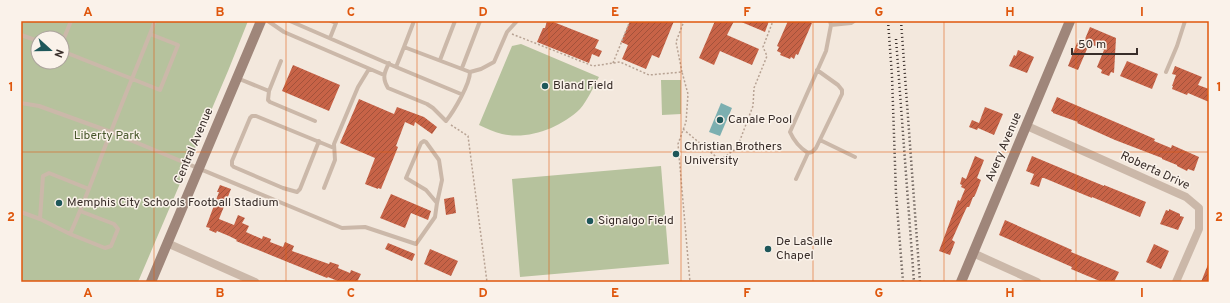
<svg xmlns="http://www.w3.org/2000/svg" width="1230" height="303" font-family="Overpass,sans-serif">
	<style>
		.green { fill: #b6c29d; fill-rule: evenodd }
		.water { fill: #7cafb0 }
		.building { fill: url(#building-hatch) }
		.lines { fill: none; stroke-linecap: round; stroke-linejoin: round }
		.path { stroke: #b7a293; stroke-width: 1.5; stroke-dasharray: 2 2; stroke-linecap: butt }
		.lane { stroke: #cbb8a9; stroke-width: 4 }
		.street { stroke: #cbb8a9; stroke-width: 8 }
		.secondary { stroke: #9f867a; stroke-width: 10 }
		.rail { stroke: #382d29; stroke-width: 2.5; stroke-dasharray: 1 3; stroke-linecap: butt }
		.grid { fill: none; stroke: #df570d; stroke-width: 1; stroke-opacity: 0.55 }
		.poi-dot { fill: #1e575a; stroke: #faf2ea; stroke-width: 1.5 }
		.labels { text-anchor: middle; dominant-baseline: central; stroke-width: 3; stroke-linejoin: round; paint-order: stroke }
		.poi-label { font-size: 12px; fill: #382d29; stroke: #faf2ea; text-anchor: start }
		.park-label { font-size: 12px; fill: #48572c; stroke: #faf2ea }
		.street-label { font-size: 12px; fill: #382d29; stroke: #faf2ea }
		.neatline { fill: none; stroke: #df570d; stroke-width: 1.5 }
		.grid-label { font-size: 13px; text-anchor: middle; font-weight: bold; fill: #df570d }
	</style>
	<defs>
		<pattern id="building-hatch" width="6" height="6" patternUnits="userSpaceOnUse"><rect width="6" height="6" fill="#c76347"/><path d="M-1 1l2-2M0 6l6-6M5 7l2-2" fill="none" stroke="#a3523b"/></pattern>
	</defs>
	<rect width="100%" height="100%" fill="#f3e8dd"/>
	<path class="green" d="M21,21H248L228,71L138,282H21ZM38,38H62V62H38Z
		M521,44L599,77C593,87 588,100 580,109C560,128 529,140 502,134C494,132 486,128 479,125L512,46Z
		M661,80H681V114L662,115Z
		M661,166L669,264L520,277L512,179Z"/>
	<path class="water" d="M721,103L732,108L720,136L709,132Z"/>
	<path class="building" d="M547,21H551L599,40L595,48L602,51L599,57L592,54L589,63L537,42L543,28H545Z
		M630,21H674L659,58L652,55L646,69L622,59L628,45L621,42Z
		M715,21H734L727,35L759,49L752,65L720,51L714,65L699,58Z
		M739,21H769L765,32Z
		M788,21H807L812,23L798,55L796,54L794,59L791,57L790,59L780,55L781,53L777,51L779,47L777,46Z
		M1090,27L1116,38L1114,73L1111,72L1109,76L1101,73L1102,70L1097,67L1104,50L1093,45L1087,49L1078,70L1068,66L1077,43L1085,39Z
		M1018,50L1034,57L1027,73L1009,66L1014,55L1016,56Z
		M1127,61L1158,74L1152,89L1120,76Z
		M293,65L340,85L329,111L282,91Z
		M1175,66L1202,77L1198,85L1209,89V102L1188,93L1187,95L1172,89L1173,86H1172L1176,75L1172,74Z
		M1057,97L1155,139L1154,141L1171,148L1172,145L1199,157L1194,171L1188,169L1187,171L1177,166V165L1162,159V158L1115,140L1077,123L1078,122L1053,113V112L1051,111Z
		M359,99L394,114L397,107L424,117L437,127L432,134L415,122L414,126L405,122L396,146L398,147L381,189L378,188V189L365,184L375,158L340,143Z
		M985,107L1003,114L994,135L978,128L977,130L969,127L972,120L979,123Z
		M975,156L984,160L977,178L981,180L976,193L974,197H973L970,205L969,207H967L965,211L952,240L955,242L950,255L939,251L958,200L960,201L965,189L961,187L962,185L960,184L962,177L966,179Z
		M1032,156L1104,186V185L1146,202L1140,217L1092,197V198L1044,178H1042L1039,187L1030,184L1034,174L1026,171Z
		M220,185L231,189L219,219L234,225L238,215L245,218L242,223L249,226L246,232L262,239L263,236L271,239L270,242L283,247L285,242L294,246L292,251L329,264L330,262L339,265L338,268L350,273L351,270L361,274L357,282H340L328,277L327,278L236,241L237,240L229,236L217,231L216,233L209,230L210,228L206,227L219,192H217Z
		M391,194L431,211L428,220L411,213L405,228L380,218Z
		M454,197L456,213L446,215L444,199Z
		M1169,209L1180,214V216L1184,217L1178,230L1160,224L1166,210L1169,211Z
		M1005,220L1072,250L1071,252L1119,272L1114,282H1102L1071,269L1072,267L999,235Z
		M388,243L415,254L412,261L385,249Z
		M1154,244L1169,251L1161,269L1146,262Z
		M430,249L458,261L451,276L424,264Z
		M1209,262V282H1201Z"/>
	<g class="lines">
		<path class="path" d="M512,34L593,66L620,62L649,75L682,72L688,94L686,122L678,144L690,282
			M613,63L630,21
			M682,72L676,42L684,21
			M451,125L468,136L487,282
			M683,129L720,160L737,148L753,106L754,88L767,56L763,47L773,21"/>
		<path class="lane" d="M268,21L284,32L384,75
			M290,21L396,67L404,47L470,72L481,69L494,62L507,32L517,21
			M831,25L851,23L854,21
			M150,34L155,21
			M21,35L38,41
			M330,38L336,23L331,21
			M62,43L71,21
			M404,47L414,21
			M62,51L160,90L178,45L150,34C137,67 123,100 110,134C97,167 85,201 70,234L105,248L111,246L118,229L114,224L80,211
			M440,60L455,21
			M389,63C384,73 382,78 388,88L427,104L433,108L446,121C454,111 470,84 470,72
			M396,67L461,94
			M462,68L480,21
			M1166,72L1177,46L1185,21
			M237,78L269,91L268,100L270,102L315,121
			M269,91L281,61
			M21,103L39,106L111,132L342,228L365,227L416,244L435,217L437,203L426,190L406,178L421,143L424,141L426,142L439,160L442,180L437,203
			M820,140L855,157
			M319,141L300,189L297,192L283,188L234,167L232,165V161L250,118L252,116H256L334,148
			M808,153L812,152L816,148L842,94V90L838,85L817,70
			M796,179L808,153C800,148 794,141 790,132L826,51L831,25L830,21
			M324,188L335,160L334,144L358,87L369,69
			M21,212L40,219
			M70,234L40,219L43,176L49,173L89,189"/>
		<path class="street" d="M1027,126L1186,197L1199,208V229L1176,282
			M167,243L255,282
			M973,253L1037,282"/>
		<path class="secondary" d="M151,282L261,21
			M961,282L1070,21"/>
		<path class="rail" d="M888,21L892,76L896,194L903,282
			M901,21L920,282
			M896,39L914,282"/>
	</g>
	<path class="grid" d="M154,21V282M286,21V282M417,21V282M549,21V282M681,21V282M813,21V282M944,21V282M1076,21V282M21,152H1209"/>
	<g class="poi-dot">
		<circle cx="545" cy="86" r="4"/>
		<circle cx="720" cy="120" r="4"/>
		<circle cx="676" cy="154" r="4"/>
		<circle cx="59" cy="203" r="4"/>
		<circle cx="590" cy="221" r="4"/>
		<circle cx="768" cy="249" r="4"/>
	</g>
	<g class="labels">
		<g class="poi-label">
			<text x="553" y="86">Bland Field</text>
			<text x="728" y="120">Canale Pool</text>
			<text x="684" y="147">Christian Brothers<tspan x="684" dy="14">University</tspan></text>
			<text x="67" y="203">Memphis City Schools Football Stadium</text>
			<text x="598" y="221">Signalgo Field</text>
			<text x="776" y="242">De LaSalle<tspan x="776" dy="14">Chapel</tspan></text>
		</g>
		<g class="park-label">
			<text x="107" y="136">Liberty Park</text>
		</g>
		<g class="street-label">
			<text transform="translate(194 146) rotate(-67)">Central Avenue</text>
			<text transform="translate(1004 147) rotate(-67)">Avery Avenue</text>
			<text transform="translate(1155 171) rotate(25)">Roberta Drive</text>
		</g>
	</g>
	<rect width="1230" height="303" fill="none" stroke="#faf2ea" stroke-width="44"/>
	<g transform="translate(50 50) rotate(111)"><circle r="19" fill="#faf2ea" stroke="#aca39d"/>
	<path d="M0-3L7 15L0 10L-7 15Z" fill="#1e575a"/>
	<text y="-6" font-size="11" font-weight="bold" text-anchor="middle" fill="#382d29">N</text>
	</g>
	<path d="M1072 48v6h65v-6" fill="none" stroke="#382d29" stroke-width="2"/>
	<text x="1078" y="48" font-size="12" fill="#382d29" stroke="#faf2ea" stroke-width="3" paint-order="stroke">50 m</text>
	<rect x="22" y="22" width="1186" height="259" class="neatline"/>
	<g class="grid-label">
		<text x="88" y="16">A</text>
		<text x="220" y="16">B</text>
		<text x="351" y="16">C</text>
		<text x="483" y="16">D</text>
		<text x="615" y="16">E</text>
		<text x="747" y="16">F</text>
		<text x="879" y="16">G</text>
		<text x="1010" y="16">H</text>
		<text x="1142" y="16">I</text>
		<text x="11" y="91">1</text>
		<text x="1219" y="91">1</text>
		<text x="11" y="221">2</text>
		<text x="1219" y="221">2</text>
		<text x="88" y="297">A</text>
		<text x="220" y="297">B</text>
		<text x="351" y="297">C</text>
		<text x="483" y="297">D</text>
		<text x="615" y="297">E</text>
		<text x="747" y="297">F</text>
		<text x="879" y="297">G</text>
		<text x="1010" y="297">H</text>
		<text x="1142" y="297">I</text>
	</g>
</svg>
